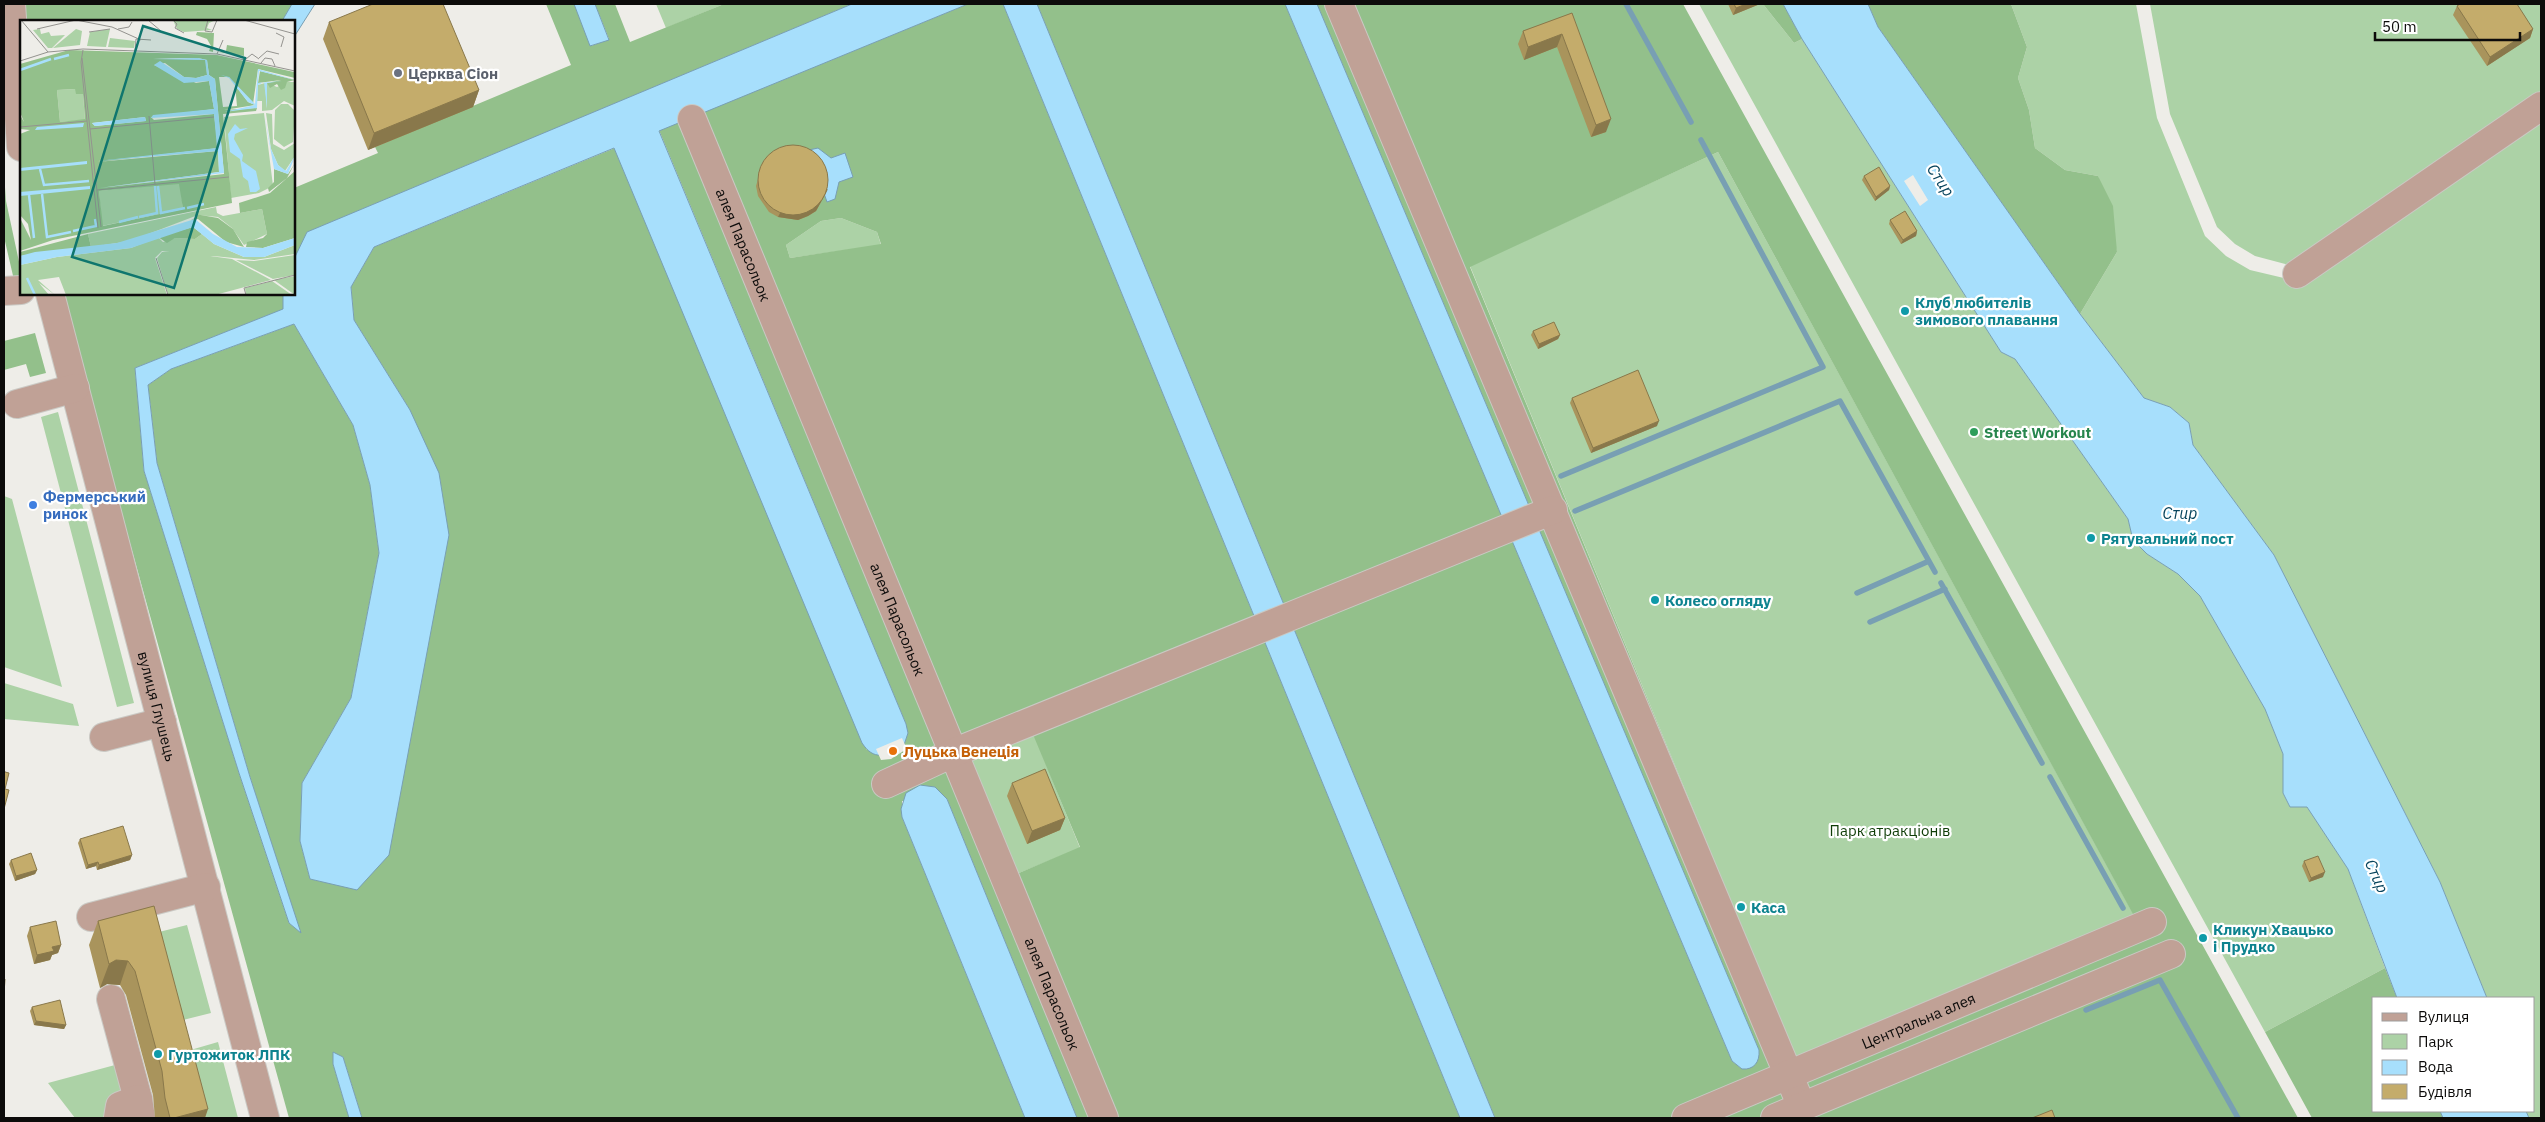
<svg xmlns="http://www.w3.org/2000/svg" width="2545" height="1122" font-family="'IBM Plex Sans',sans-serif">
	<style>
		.green { fill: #acd2a6 }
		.forest { fill: #93c08b; fill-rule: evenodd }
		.water { fill: #a7dffc; stroke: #789fb3 }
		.pier { fill: #eeede8 }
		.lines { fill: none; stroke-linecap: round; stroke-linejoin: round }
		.stream { stroke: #789fb3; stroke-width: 5.5 }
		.minor-casing { stroke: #cac9c4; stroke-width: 30 }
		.minor { stroke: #c0a196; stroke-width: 28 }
		.wall { fill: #a9945c }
		.shaded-wall { fill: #89784b }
		.building { fill: #c4ac6b; stroke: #89784b }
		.worship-dot { fill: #6b7280; stroke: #fff; stroke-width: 2 }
		.culture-dot { fill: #0f9aa8; stroke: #fff; stroke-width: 2 }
		.leisure-dot { fill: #2e9e5b; stroke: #fff; stroke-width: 2 }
		.shop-dot { fill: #3f7fe0; stroke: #fff; stroke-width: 2 }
		.food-dot { fill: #e8710a; stroke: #fff; stroke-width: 2 }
		.labels { text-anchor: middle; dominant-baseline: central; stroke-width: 4.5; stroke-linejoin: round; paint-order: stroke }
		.worship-label { font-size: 15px; font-weight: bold; fill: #5b616d; stroke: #fff; text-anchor: start }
		.street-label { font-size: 15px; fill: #0c0b0a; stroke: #fff }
		.culture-label { font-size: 15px; font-weight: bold; fill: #0d838f; stroke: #fff; text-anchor: start }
		.leisure-label { font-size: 15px; font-weight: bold; fill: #27864d; stroke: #fff; text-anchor: start }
		.shop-label { font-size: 15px; font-weight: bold; fill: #366cbe; stroke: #fff; text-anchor: start }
		.food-label { font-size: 15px; font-weight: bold; fill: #c56008; stroke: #fff; text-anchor: start }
		.park-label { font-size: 15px; fill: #0f3d07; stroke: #fff }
		.water-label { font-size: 16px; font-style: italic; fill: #08455e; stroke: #fff }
		.inset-river { fill: none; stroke: #a7dffc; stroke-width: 2.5 }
		.inset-road { fill: none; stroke: #94938f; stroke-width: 1 }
		.view { fill: #0f766e; fill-opacity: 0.15; stroke: #0f766e; stroke-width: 2.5 }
		.inset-edge { fill: none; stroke: #0c0b0a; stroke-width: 2.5 }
	</style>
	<rect width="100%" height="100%" fill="#eeede8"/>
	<path class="green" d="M656,4H724L666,28Z
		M1699,4H1763L1794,43L1802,39L2001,352L2015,359L2128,519L2133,540L2147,554L2178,574L2200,596L2265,709L2283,754V793L2290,807H2307L2348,869L2385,968L2265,1032Z
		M2011,4H2136L2157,118L2205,236L2226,256L2250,270L2296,281L2541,118V1118H2529L2526,1111H2534V998H2487L2440,882L2274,555L2193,445L2189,423L2170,407L2144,398L2080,314L2117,252L2098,176L2065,170L2035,148L2029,110L2018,78L2027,47Z
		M2150,4H2541V96L2296,267L2255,256L2235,244L2217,227L2170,114Z
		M1718,152L2135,917L1796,1060L1470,266Z
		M841,218L877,232L881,245L790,258L786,245L821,221Z
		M58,412L134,703L117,707L41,417Z
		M4,496L12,499L62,687L4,667Z
		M4,683L73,704L79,726L4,719Z
		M1033,732L1080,848L1012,876L965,760Z
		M187,925L211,1013L179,1021L155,933Z
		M218,1042L238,1118H205L187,1051Z
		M115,1065L123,1096L113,1118H75L48,1083Z"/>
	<path class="forest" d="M21,4H292L282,21H22Z
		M546,4H574L591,46L609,39L595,4H615L630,42L724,4H852L308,232L294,259V188L378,153L375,147L571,65Z
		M968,4H1003L1460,1118H1077L947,799L902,801V817L1025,1118H362L343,1057L333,1053V1064L349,1118H289L61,294H283L284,309L135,368L144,471L239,773L289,923L300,932L250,777L157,463L148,385L171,369L294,324L353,425L370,485L379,553L351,698L302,783L300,841L310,879L358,889L410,410L354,320L351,287L374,247L615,148L867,750L906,724L659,130ZM841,218L877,232L881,244L790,258L786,245L821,221ZM1032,732L1080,847L1012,876L965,760Z
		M1037,4H1285L1732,1061L1742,1069H1748L1759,1050L1317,4H1683L2298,1118H1495ZM1718,152L2134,916L1796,1060L1470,267Z
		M1763,4H1783L1802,39L1794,43Z
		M1868,4H2011L2027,47L2018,78L2029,110L2035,148L2065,170L2098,176L2113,206L2117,252L2080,314L1878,27Z
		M4,173L6,201L21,271V279L14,280L4,237Z
		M35,333L46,373L30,377L26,364L4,370V341Z
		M2385,968L2397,998H2374V1111H2440L2443,1118H2312L2265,1032Z"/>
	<path class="water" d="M292,4H315L294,37V21H282Z
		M574,4H595L609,40L590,46Z
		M852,4H968L659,131L906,724L908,733L903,748C885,756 874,761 862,743L614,148L374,247L351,287L354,320L410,410L439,473L449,535L389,855L357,890L310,879L300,841L302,783L351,698L379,553L370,485L353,425L294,324L171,369L148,385L157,463L250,777L301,933L289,923L239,773L144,471L135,368L283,309V294H294V259L307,232Z
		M1003,4H1037L1495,1118H1460Z
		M1285,4H1317L1759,1050C1760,1062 1754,1070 1742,1069L1732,1061Z
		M1783,4H1868L1878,27L2080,314L2144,398L2170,407L2189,423L2193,445L2274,555L2440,882L2487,998H2397L2348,869L2307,807H2290L2283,793V754L2265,709L2200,596L2178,574L2147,554L2133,540L2128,519L2015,359L2001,352L1802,39Z
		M818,148L831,158L845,153L853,177L839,182L835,199L827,202L809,150Z
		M920,785L935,787L947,799L1077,1118H1025L902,817L901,809L906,793Z
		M333,1052L343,1057L362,1118H349L333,1064Z
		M2440,1111H2526L2529,1118H2443Z"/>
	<path class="pier" d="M1913,175L1928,200L1920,206L1904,181Z
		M902,738L906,747L905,750L891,759L881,760L876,749Z"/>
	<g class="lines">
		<path class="stream" d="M1626,4L1691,122
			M1561,476L1823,367L1701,140
			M1575,511L1840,401L1935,572
			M1941,583L2042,763
			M1857,593L1929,561
			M1870,622L1945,589
			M2050,777L2123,908
			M2086,1010L2160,980L2238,1118"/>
		<g class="minor-casing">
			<g id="minor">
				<path d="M11,4L21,147"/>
				<path d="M1339,4L1802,1107"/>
				<path id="s1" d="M692,119L1104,1118"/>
				<path d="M2297,274L2541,106"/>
				<path d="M4,291L21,290"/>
				<path id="s2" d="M50,294L265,1118"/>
				<path d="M17,404L75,388"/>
				<path d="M104,737L162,722"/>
				<path d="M886,784L953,753L1553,510"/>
				<path d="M91,917L206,887"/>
				<path d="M111,999L138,1099L141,1118"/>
				<path d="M118,1118L120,1106L138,1099"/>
				<path id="s3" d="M1686,1118L2152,922"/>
				<path d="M1775,1118L2171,954"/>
			</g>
		</g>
		<use href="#minor" class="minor"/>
	</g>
	<path class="wall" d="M1728,4H1760L1733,15Z
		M2457,6L2533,29L2530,38L2487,66L2453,15Z
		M1572,13L1606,132L1591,137L1557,47L1524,60L1518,44L1523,31Z
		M329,22L479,90L473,107L368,150L323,39Z
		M763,162L826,193L816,211L808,216L798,220L778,217L769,212L758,196L756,186Z
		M1864,176L1890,186L1889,190L1875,201L1862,180Z
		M1890,220L1917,231L1916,236L1901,244L1889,224Z
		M1533,331L1560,335L1558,339L1538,349L1531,335Z
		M1572,398L1657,426L1591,453L1570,403Z
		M1012,783L1065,818L1060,830L1027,844L1007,796Z
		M80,839L132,855L130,860L97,870L96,866L86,869L78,843Z
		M11,860L37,870L35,874L15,881L9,864Z
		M2304,861L2323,877L2309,882L2302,866Z
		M154,906L205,1118H155L153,1095L126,995L120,985L107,984L100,988L89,945L98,921Z
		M30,927L61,945L58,953L52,955L50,960L34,964L27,936Z
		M32,1007L66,1025L64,1029L34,1025L30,1011Z"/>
	<path class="shaded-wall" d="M1746,4H1760L1733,15L1736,8Z
		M2533,29L2530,38L2487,66L2490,57Z
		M1562,34L1557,47L1524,60L1528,47Z
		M479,90L473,107L368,150L374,133Z
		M1611,119L1606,132L1591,137L1596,125Z
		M1890,186L1889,190L1875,201L1876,197Z
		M828,189L826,193L816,211L808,216L798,220L778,217L780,213Z
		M1917,231L1916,236L1901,244L1903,240Z
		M1560,335L1558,339L1538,349L1539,344Z
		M1659,421L1657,426L1591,453L1593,448Z
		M1065,818L1060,830L1027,844L1032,831Z
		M132,855L130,860L97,870L99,865Z
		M98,862L96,866L86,869L88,865Z
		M37,870L35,874L15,881L16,876Z
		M2325,872L2323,877L2309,882L2311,878Z
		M61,945L58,953L52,955L50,960L34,964L37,955L52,947Z
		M116,960L128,961L120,985L107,984L100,988L109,964Z
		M36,1021L66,1025L64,1029L34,1025Z
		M208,1109L205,1118H174Z"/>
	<path class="building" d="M373,4H443L479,90L374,133L329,22Z
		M1734,4H1746L1736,8Z
		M2460,4H2517L2533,29L2490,57L2457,6Z
		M1572,13L1611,119L1596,125L1562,34L1528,47L1523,31Z
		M758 180a35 35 0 1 1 70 0a35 35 0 1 1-70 0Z
		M1879,167L1890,186L1876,197L1864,176Z
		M1905,211L1917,231L1903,240L1890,220Z
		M1554,322L1560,335L1539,344L1533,331Z
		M1638,370L1659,421L1593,448L1572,398Z
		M1045,769L1065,818L1032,831L1012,783Z
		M4,770L5,772L9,773L5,789L9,790L4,809Z
		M123,826L132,855L99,865L98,862L88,865L80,839Z
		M31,853L37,870L16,876L11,860Z
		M2318,856L2325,872L2311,878L2304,861Z
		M154,906L208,1109L174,1118H170L165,1098L162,1071L135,971L128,961L116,960L109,964L98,921Z
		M56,921L61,945L52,947L54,951L37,955L30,927Z
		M4,979H5L4,994Z
		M60,1000L66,1025L36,1021L32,1007Z
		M2052,1110L2055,1118H2032Z"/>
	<circle class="worship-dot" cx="398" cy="73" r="5"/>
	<g class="culture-dot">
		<circle cx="1905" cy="311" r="5"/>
		<circle cx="2091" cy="538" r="5"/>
		<circle cx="1655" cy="600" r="5"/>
		<circle cx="1741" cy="907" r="5"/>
		<circle cx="2203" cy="938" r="5"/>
		<circle cx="158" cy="1054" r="5"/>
	</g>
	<circle class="leisure-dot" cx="1974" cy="432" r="5"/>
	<circle class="shop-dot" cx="33" cy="505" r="5"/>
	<circle class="food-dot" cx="893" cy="751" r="5"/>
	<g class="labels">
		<g class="worship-label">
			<text x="408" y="73">Церква Сіон</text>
		</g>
		<g class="street-label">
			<text stroke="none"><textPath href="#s1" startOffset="136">алея Парасольок</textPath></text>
			<text stroke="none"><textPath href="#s1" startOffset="541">алея Парасольок</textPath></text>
			<text stroke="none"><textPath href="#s2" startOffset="426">вулиця Глушець</textPath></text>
			<text stroke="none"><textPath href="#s1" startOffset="946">алея Парасольок</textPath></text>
			<text stroke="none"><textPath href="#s3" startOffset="252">Центральна алея</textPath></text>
		</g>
		<g class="culture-label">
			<text x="1915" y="302">Клуб любителів<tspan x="1915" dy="17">зимового плавання</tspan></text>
			<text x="2101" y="538">Рятувальний пост</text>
			<text x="1665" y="600">Колесо огляду</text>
			<text x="1751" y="907">Каса</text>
			<text x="2213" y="929">Кликун Хвацько<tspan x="2213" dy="17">і Прудко</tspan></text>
			<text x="168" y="1054">Гуртожиток ЛПК</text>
		</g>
		<g class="leisure-label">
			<text x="1984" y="432">Street Workout</text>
		</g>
		<g class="shop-label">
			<text x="43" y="496">Фермерський<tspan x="43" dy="17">ринок</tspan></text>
		</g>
		<g class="food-label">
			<text x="903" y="751">Луцька Венеція</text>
		</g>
		<g class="park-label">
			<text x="1890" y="830">Парк атракціонів</text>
		</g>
		<g class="water-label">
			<text transform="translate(1941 180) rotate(56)">Стир</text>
			<text x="2180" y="513">Стир</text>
			<text transform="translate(2377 876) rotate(66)">Стир</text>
		</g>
	</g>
	<g transform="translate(20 20)">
		<rect width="275" height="275" fill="#eeede8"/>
		<path d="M153,0H196L189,3L187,8L192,10L164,12L157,9ZM20,9L21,14L29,12L31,16L45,15L32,28H28L13,10ZM56,9L62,11L60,25L33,28ZM90,9L86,27L67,26L70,12ZM90,18L115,21L114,28L88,27ZM267,62H275V86L264,81L252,90L242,91V81H237L238,65L245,63L247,89V63L257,67ZM55,69L63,74L65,100L40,102L37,70ZM261,84H268L275,91L273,122L264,127L254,119L255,90ZM244,93L253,166L239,173L211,178L204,97ZM246,93L252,94L253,124L264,130L275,123V136L265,151L258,145L251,129ZM160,163L163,189L82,206L79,171ZM196,187L197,193L203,196L242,189L247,214L224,225L212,208L198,197L178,195L110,221L71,227L68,214ZM182,214L194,224L224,237H244L275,225V234L234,240L142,231L135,238L147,275H46L39,257L18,260L35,275L19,263L29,275H0V245L37,237L111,228L138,217L143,222L155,218L175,219ZM154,231L212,239L251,260L195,275H148L137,238L142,232ZM275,235V255L253,259L216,240L234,241ZM275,256V275L254,260ZM252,261L272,275H226L225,268Z" fill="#acd2a6"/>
		<path d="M177,12L194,13L193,32L189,31L191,26L187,19L176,15ZM207,25L224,28V36L199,32L206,31ZM49,30L197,35L274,52L275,58L238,49L233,84L209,57H199L203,87L217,86L215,65L228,82L235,85L204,90L237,88L236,91L203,94L212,183L33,220L0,231V198L11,220L8,204L0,195V114L10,110L0,109V95L4,102L0,92V44ZM133,38H178L187,40L189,55L195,59L204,154L80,168L199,152L198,131L77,142L198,128L194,94L134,100L131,97L194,89L189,61L176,63L134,45L145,43L164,57L176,58L187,55L186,40ZM55,69L56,74H63L65,99L40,102L37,70ZM125,97L126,101L75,106L72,103ZM159,164L163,189L83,206L79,171ZM240,51L275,60L267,62L265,68L261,70L257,64L250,68L247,63L248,88L247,63L261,60L238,63ZM275,143L267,158L249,172L248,168L254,162V149L268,154ZM275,151V218L243,228L226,227L227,222L243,218L247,214L242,189L220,193L219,183L250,173ZM175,194L198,198L213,209L224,227L206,222L178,199L171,200L177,197ZM173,207L182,214L175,219L155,218L147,223L138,217ZM68,214L71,227L0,236V232Z" fill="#93c08b" fill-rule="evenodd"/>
		<path d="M178,38L187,40L189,55L195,59L204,153L79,168L199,152L198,131L77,141L197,128L194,94L131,98L133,95L194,89L189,61L164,63L134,45L140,41L164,57L176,58L187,55L185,40L132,39ZM238,49L275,60L239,51L238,63L262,61L247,63V88L244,62L238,65L237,88L204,92L235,85L228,82L209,58L201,55L209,57L235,84ZM244,93L251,129L258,145L266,151L275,136L268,154L254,149ZM125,97L126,101L75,106L72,103ZM64,103L63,107L15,110L17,107ZM215,104L220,109L228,108L215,114L214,119L223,135L222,141L236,151L240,169L236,172H230L228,161L223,157L220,139L210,132L208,114ZM67,141V144L0,151V148ZM70,166V169L0,176V172ZM175,199L193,214L217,227L243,228L275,218V225L244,237H224L194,224L173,207L111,228L37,237L0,245V236L15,232L97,223Z" fill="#a7dffc"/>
		<path class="inset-river" d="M34,39L49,35M0,50L31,39M20,149L24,165L69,161M138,166L141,193L165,188M22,174L27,217L51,212M9,175L14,218M167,188L184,184M119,197L137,193L135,166M99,202L118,197M53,211L76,206L75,199M7,258L15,275"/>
		<path class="inset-road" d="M128,0L141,11M153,0L157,4L155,8L164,13M188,0L185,11L192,12L197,0M224,0L275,14M17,9L56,0L92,7L121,20M98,9L109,7L112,2M69,12L90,9M256,13L264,17L261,27M63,30L61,42L78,208M115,31L116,19L131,20M28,32L63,29L197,34L275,51M197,34L203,20M62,38L81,207M239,38L247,31L259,34M226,39L232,34L239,39M0,41L28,32L1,0M241,43L245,38L252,39L255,46M129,96L135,164M0,107L67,101M70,109L194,97M77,170L209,157M136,238L148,275M226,275L224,268L275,255"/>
		<path class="view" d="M123,6L225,38L154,268L52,237Z"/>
		<rect width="275" height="275" class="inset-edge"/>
	</g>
	<rect width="2545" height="1122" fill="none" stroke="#0c0b0a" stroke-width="10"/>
	<rect x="2372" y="997" width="162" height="115" fill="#ffffff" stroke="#9e9d9d"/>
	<rect x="2382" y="1013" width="25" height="8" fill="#c0a196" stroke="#9e9d9d"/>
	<text x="2418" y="1022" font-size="15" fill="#0c0b0a">Вулиця</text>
	<rect x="2382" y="1034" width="25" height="15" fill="#acd2a6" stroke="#9e9d9d"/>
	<text x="2418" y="1047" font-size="15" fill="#0c0b0a">Парк</text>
	<rect x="2382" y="1060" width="25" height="15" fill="#a7dffc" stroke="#9e9d9d"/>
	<text x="2418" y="1072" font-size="15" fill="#0c0b0a">Вода</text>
	<rect x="2382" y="1084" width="25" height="15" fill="#c4ac6b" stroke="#9e9d9d"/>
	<text x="2418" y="1097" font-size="15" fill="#0c0b0a">Будівля</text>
	<path d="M2375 32v8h145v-8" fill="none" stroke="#0c0b0a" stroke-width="2.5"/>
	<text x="2382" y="32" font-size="15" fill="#0c0b0a" stroke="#ffffff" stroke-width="4" paint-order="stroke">50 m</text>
</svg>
